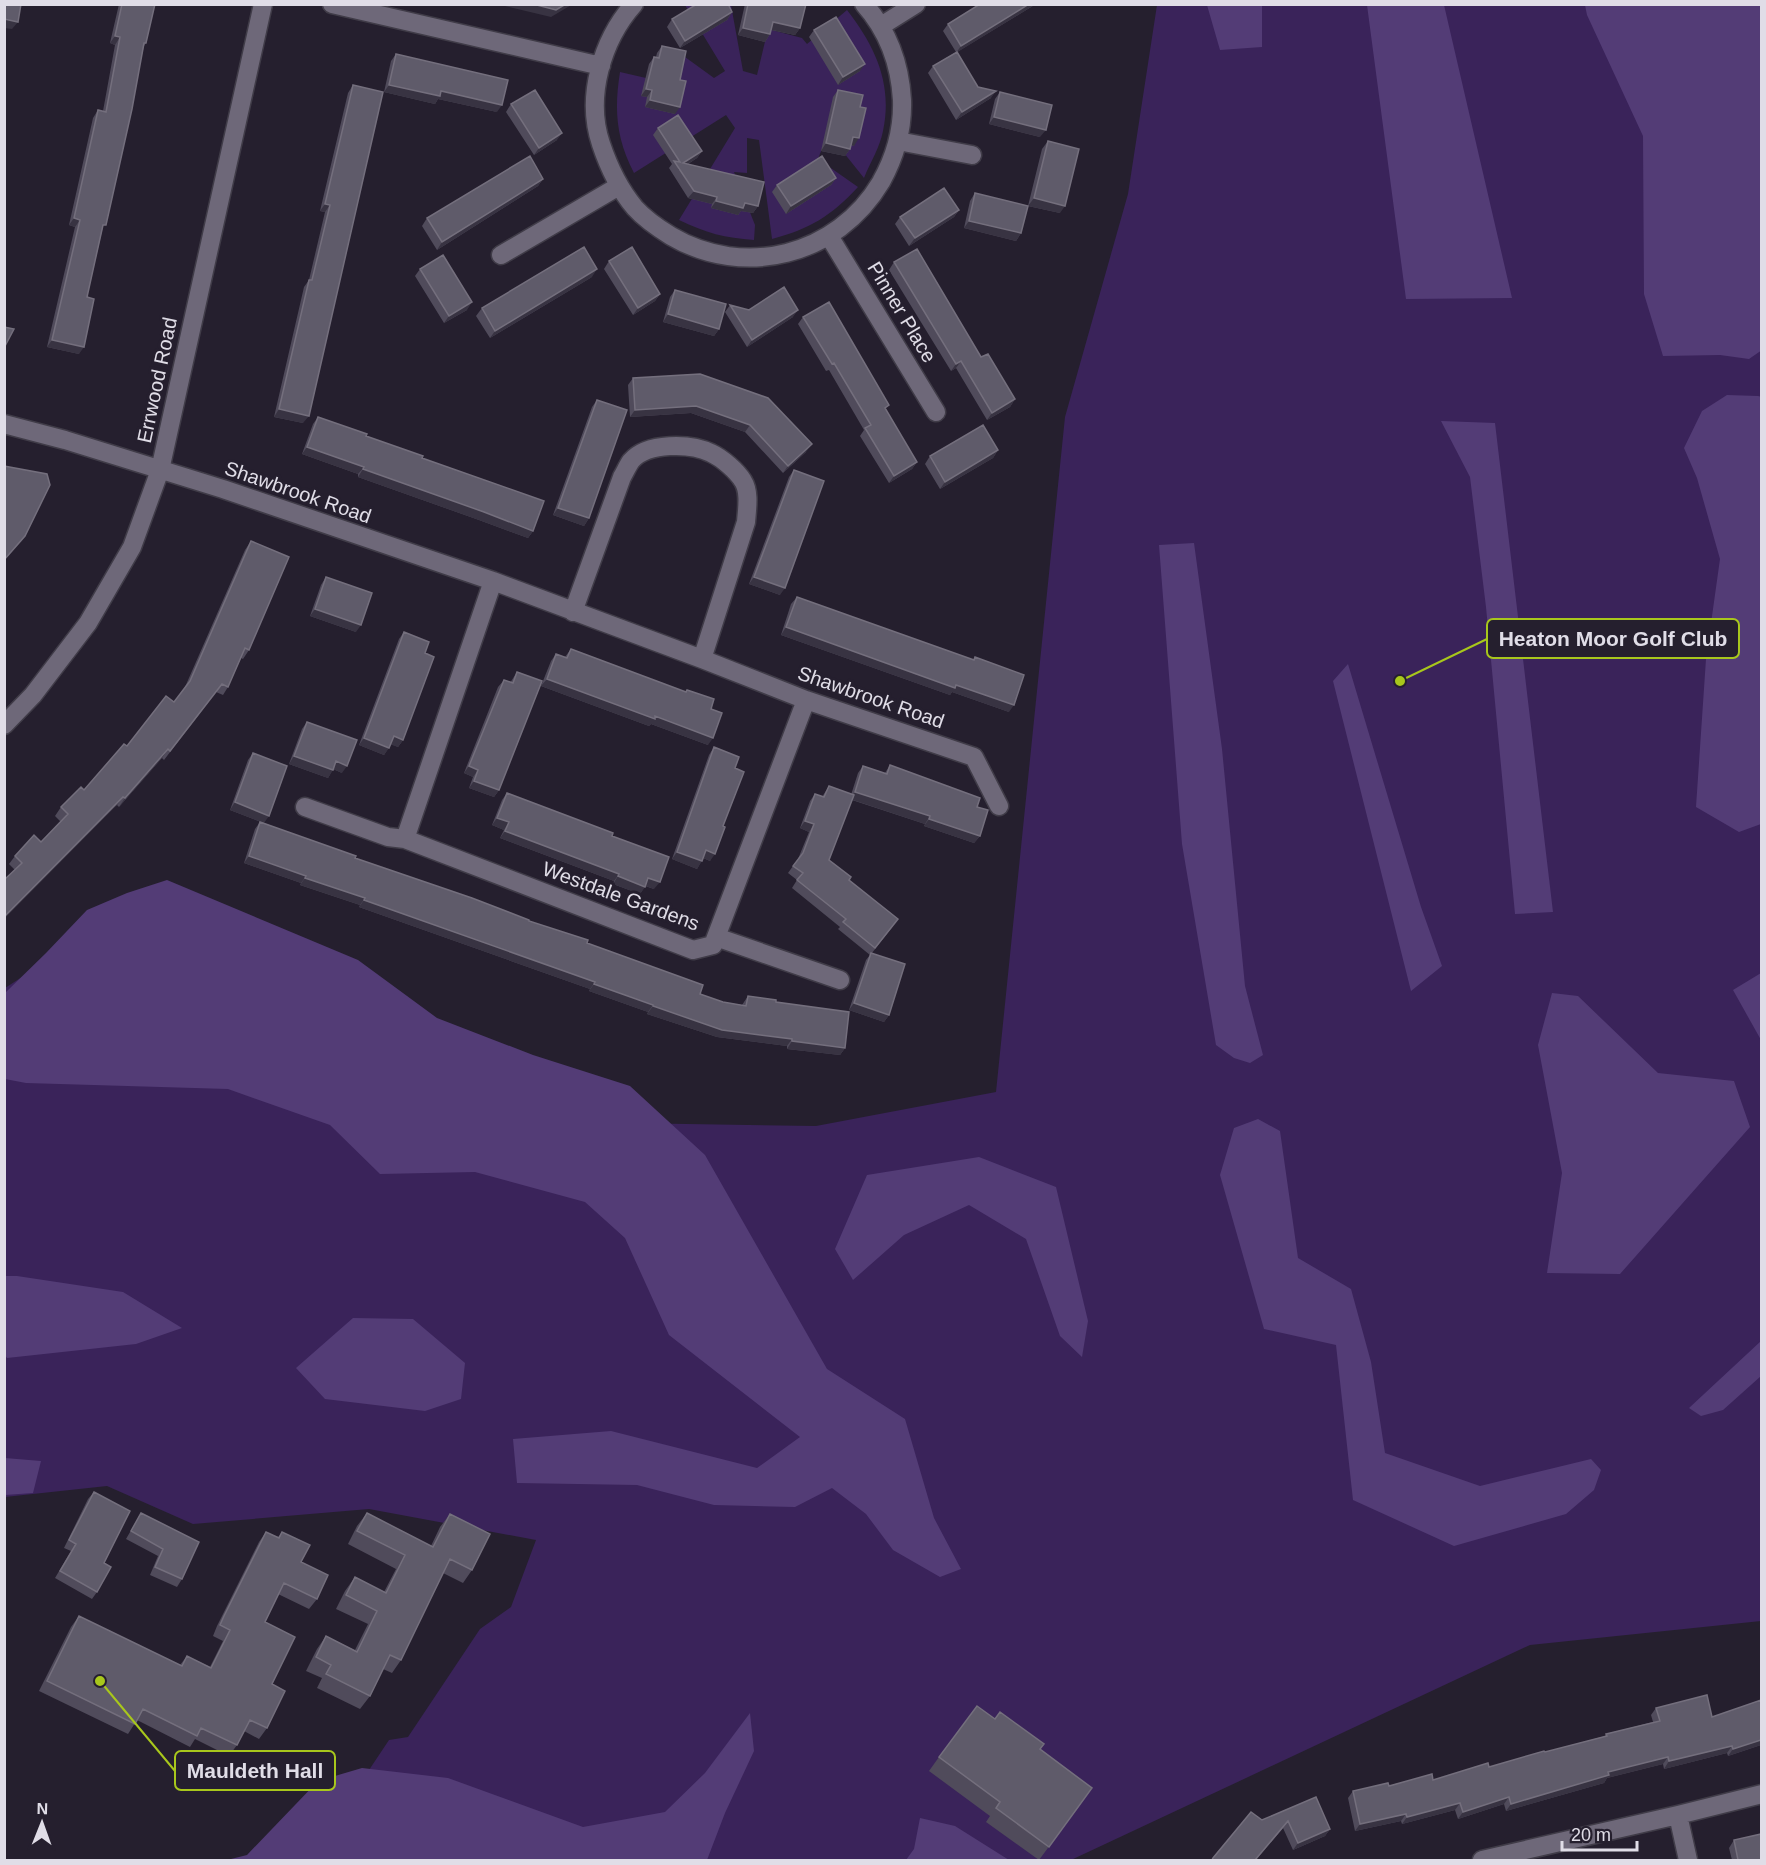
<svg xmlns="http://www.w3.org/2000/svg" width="1766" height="1865" font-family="Helvetica,sans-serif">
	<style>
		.green { fill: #3a235a }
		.forest { fill: #533c76 }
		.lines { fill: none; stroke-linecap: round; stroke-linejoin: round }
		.minor-casing { stroke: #403c48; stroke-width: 21 }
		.minor { stroke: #6e6879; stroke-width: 18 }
		.wall { fill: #504b5b }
		.shaded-wall { fill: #383342 }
		.building { fill: #5f5b6a; stroke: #746f7d; stroke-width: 1.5 }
		.labels { text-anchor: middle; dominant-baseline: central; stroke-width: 6; stroke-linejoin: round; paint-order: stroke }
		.street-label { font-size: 20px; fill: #e0dde7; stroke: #251f2e }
		.leader { fill: none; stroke: #a8c71c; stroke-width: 2 }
		.callout-dot { fill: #a8c71c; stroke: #251f2e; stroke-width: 2 }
		.callout { fill: #251f2e; stroke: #a8c71c; stroke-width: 2 }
		.callout-label { font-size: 21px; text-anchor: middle; font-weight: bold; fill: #e0dde7 }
	</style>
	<rect width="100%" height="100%" fill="#251f2e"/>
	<path class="green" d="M685,5H731L743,71L757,75L768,29L802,38L807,44L847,10C875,46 893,84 883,131C880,147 870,163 864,178L828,133L818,159L858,187C831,216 810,229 772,239L759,140L747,138V173L734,172L755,225L754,240C725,238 706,233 679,220L735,128L726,115L634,173C616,138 614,110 620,72L659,81L674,49L714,78L725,71Z
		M1157,5H1761V1621L1530,1645L1071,1860H295L343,1809L389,1740L408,1737L480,1629L511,1607L536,1540L369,1509L193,1524L107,1486L5,1497V988L73,944L564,1122L816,1126L996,1092L1065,417L1128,194Z"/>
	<path class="forest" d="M1207,5H1262V47L1220,50Z
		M1367,5H1444L1512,298L1406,299Z
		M1585,5H1761L1762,350L1749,359L1720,355L1663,356L1644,294L1643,136L1587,15Z
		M1727,395L1758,396L1762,397L1761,824L1739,832L1696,807L1706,659L1720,559L1697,478L1684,448L1702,411Z
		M1441,421L1495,423L1553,912L1515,914L1486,607L1470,477Z
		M1194,543L1222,749L1245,986L1263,1055L1250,1063L1234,1058L1216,1045L1182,844L1159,545Z
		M1348,664L1421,907L1442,966L1411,991L1333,681Z
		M167,880L358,960L437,1018L533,1055L630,1086L705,1155L827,1369L905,1419L934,1518L961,1569L940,1577L893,1550L866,1514L832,1488L795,1507L714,1505L637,1485L517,1483L513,1439L611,1431L757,1468L800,1437L669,1335L625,1238L585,1202L475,1172L380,1174L330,1125L228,1089L26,1083L5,1079V993L46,953L87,910L127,893Z
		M1761,973V1040L1733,990Z
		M1552,993L1578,996L1658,1073L1734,1081L1750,1127L1620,1274L1547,1273L1562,1173L1538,1045Z
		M1258,1119L1280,1131L1298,1258L1351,1289L1371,1362L1385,1453L1480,1486L1591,1459L1601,1470L1594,1490L1566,1514L1454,1546L1353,1500L1336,1345L1264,1329L1220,1175L1234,1128Z
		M979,1157L1056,1187L1088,1321L1082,1357L1060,1336L1026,1239L969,1205L904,1235L853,1280L835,1249L867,1175Z
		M5,1276H17L123,1292L182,1328L136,1344L7,1358L4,1354Z
		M353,1318L413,1319L465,1363L461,1399L425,1411L325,1399L296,1368Z
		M1761,1341V1376L1723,1410L1701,1416L1689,1408Z
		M5,1458L41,1461L33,1493L5,1495Z
		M750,1713L754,1751L725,1813L707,1860H227L247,1855L318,1781L362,1768L448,1778L583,1827L665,1812L705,1773Z
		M920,1818L955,1826L1009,1860H906L914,1849Z"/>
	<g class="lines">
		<g class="minor-casing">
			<path id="minor" d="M332,4L601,66
				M634,4C602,40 585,97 601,144C609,168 619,189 635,208C645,219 658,228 671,236C744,279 837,256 881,182C895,157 903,129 902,100C900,65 888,31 864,4
				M881,26L916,4
				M898,141L972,155
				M829,236L936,412
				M501,255L619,186
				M4,424L65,440L223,489L493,581L702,659L806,700L974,757L999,806
				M573,612L622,477C625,472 628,465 631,461C647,442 691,443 711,453C722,458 737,471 743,481C750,492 747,509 746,522L702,659
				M4,725L33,695L88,623L132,547L160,470L263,4
				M305,807L388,837L405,839L693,950L713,945L806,700
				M405,839L493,581
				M716,937L840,980
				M1678,1815L1688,1860
				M1482,1860L1678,1815L1762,1794"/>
		</g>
		<use href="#minor" class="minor"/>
	</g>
	<path class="wall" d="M119,4H155L146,43L144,46L87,297L79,354L47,347L75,227L69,225L93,118L98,110L103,111L115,45L110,43Z
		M745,4H806L800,28L795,35L771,30L770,34L765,42L738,35Z
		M980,4H1036L957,52L978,87L991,98L956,120L928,73L933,66L956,52L943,31L948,24Z
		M732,12L727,20L680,48L667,27L672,19Z
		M814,30L860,71L838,85L809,37Z
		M662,46L680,80L675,114L645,107L647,97L641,96L649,64L654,57H656L657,53Z
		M396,54L497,112L438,99L435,104L384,92L391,61Z
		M353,85L303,423L274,417L304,287L309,280L325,212L320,211L348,93Z
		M838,90L860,107L854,146L851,145L850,149L845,156L821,151L833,97Z
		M1000,92L1040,137L989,124L995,99Z
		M511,104L557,140L534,155L506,112Z
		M658,128L702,151L697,158L688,164L758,206L753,213L741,211L738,215L711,208L712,204L688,198L669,168L672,164L653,135Z
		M1048,141L1060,213L1028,206L1042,149Z
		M836,178L831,185L786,214L772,192L777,185Z
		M543,179L538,186L437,250L422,226L427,218Z
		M975,193L1021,233L1016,241L964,228L970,201Z
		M959,210L954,217L909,246L895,224L900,217Z
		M609,261L660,294L655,301L633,315L604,269Z
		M894,262L981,357L1015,399L1010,407L987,420L956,368L951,371L889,270Z
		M420,269L467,310L444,323L415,276Z
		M592,277L490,338L476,316L482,308Z
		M675,290L719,329L714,336L663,322L670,297Z
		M730,305L749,310L793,317L747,347L725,312Z
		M803,317L886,410L917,462L912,469L889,483L860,436L864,430L829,370L826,371L798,324Z
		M700,374L806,452L783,473L745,432L691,413L630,417L628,385L633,378Z
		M597,400L589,518L584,526L553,515L592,407Z
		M318,417L422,458L533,531L528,538L479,520L358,477V474L302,454L313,424Z
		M998,450L993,458L940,489L925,464L930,456Z
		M794,470L780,595L749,584L789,477Z
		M251,541L249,650L243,659L241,658L228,687L223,695L216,692L164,760L162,758L119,807L117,805L15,870L9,864L15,856L41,842L61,822L55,816L61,807L84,790L127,746L174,702L185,687L245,550Z
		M326,577L356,632L310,616L321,585Z
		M797,597L973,660L975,657L1009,712L952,692L950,695L781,635L791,604Z
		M404,632L425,653L403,740L398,747L391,744L384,755L359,745L399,639Z
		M571,649L686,692L687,690L711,709L708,745L651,724L649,726L541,686L551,661L556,654L565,657Z
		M517,672L499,790L494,797L469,788L473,777L464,773L498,687L504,680L510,683Z
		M307,722L342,773L333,769L328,778L289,764L302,729Z
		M714,747L735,768L723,826L710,861L703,858L697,869L672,859L709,755Z
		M253,753L264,823L355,858L587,943L700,994L723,1002L742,1005L748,996L776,1002L845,1048L840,1055L787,1049V1046L717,1037L647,1014L648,1012L589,991L590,989L359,907L360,905L300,885L301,883L244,863L255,829L260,822H261L230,810L248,760Z
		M890,765L977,807L980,836L974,843L924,826L925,824L852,800L829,860L893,926L872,953L889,1015L884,1022L849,1010L866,960L870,955L838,929L840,927L792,888L797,880L788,873L798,859L809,832L800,828L810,801L815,794L822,797L829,786L851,795L858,773L863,766L885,773Z
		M507,793L612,836L654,889L645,886L640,894L613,884L614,881L500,838L504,830L492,825L502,800Z
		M94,1492L104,1563L97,1592L92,1599L55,1578L71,1551L64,1548L88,1499Z
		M141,1513L182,1579L177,1587L150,1575L158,1556L126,1539Z
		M367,1513L431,1546L440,1527L450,1514L472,1570L463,1583L443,1573L401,1660L392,1673L383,1669L370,1696L360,1709L317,1688L322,1678L306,1671L317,1649L326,1636L355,1650L368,1624L336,1609L345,1591L355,1577L384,1592L396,1569L348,1544L357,1526Z
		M266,1532L278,1537L282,1532L301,1562L317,1599L309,1609L278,1594L265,1622L272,1684L267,1728L259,1739L244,1731L237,1745L229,1756L195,1739L190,1747L137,1720L128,1734L39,1691L71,1627L79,1616L180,1665L187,1656L210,1667L223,1641L213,1636L217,1626L259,1542Z
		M1761,1700V1745L1728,1756L1727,1753L1664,1769L1663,1764L1607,1778L1604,1783L1506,1811L1504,1804L1458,1819L1455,1810L1402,1824L1401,1821L1355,1831L1348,1798L1353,1791L1433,1780L1489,1767L1605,1736L1606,1734L1653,1722L1651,1715L1656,1708L1712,1717Z
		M995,1719L1040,1749L1082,1802L1039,1860L986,1822L990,1816L929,1771L939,1757Z
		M1316,1797L1330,1829L1325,1836L1293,1850L1283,1828L1256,1860H1211L1251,1812L1262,1820Z
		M1734,1840L1761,1860H1732L1729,1848Z"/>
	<path class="shaded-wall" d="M497,4H573L551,17Z
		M1029,4H1036L956,53L961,46Z
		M732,12L727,20L680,48L685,41Z
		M4,19L18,22L12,29L4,28Z
		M773,22L800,28L795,35L768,29Z
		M743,28L770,34L765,42L738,35Z
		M115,36L120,37L115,45L110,43Z
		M865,64L860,71L838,85L843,77Z
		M389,85L441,91L502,105L497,112L438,99L435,104L384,92Z
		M646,89L652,90L647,97L641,96Z
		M996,91L991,98L956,120L962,112Z
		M650,100L680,107L675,114L645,107Z
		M994,117L1046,130L1040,137L989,124Z
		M562,133L557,140L534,155L539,148Z
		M853,137L859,138L854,146L848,144Z
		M826,143L850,149L845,156L821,151Z
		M702,151L697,158L678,170L683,163Z
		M836,178L831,185L786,214L791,206Z
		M543,179L538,186L437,250L442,242Z
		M694,191L717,197L712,204L688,198Z
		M1034,198L1065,206L1060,213L1028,206Z
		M716,201L745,203L758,206L753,213L741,211L738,215L711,208Z
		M325,204L330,205L325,212L320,211Z
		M959,210L954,217L909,246L915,238Z
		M74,218L80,220L75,227L69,225Z
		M969,221L1021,233L1016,241L964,228Z
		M597,269L592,277L490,338L495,331Z
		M660,294L655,301L633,315L638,308Z
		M472,302L467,310L444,323L449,316Z
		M798,310L793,317L747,347L752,340Z
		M668,314L719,329L714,336L663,322Z
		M52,340L84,347L79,354L47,347Z
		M961,361L956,368L951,371L956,364Z
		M1015,399L1010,407L987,420L992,413Z
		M696,406L750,425L745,432L691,413L630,417L635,410Z
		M279,409L309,416L303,423L274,417Z
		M812,444L806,452L783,473L788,466Z
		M307,447L364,467L358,474L302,454Z
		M998,450L993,458L940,489L945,482Z
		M917,462L912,469L889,483L894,476Z
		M363,469L484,512L533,531L528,538L479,520L358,477Z
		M558,508L589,518L584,526L553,515Z
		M754,577L785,588L780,595L749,584Z
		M315,609L361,625L356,632L310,616Z
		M786,627L956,685L1014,705L1009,712L952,692L950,695L781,635Z
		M547,679L655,716L713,738L708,745L651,724L649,726L541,686Z
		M394,736L403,740L398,747L389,744Z
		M364,738L389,748L384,755L359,745Z
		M168,749L162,758L119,807L125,798Z
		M294,756L333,770L328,778L289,764Z
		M336,761L347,766L342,773L331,768Z
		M469,766L478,770L473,777L464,773Z
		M474,781L499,790L494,797L469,788Z
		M855,792L930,816L925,824L850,799Z
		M123,797L117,805L4,919V917Z
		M235,802L269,816L264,823L230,810Z
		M497,818L509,822L504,830L492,825Z
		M929,819L980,836L974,843L924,826Z
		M805,821L814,824L809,832L800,828Z
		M505,831L619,874L614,881L500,838Z
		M706,850L715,854L710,861L701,857Z
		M677,852L702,861L697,869L672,859Z
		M249,856L306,876L301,883L244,863Z
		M618,876L645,887L640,894L613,884Z
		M305,878L365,898L360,905L300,885Z
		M648,878L660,882L654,889L643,885Z
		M364,900L595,982L590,989L359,907Z
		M594,984L653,1005L648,1012L589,991Z
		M854,1003L889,1015L884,1022L849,1010Z
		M653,1006L792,1039L787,1046L717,1037L647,1014Z
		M792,1041L845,1048L840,1055L787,1049Z
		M1761,1740V1745L1728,1756L1733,1749Z
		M1732,1746L1727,1753L1664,1769L1669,1761Z
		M1668,1757L1663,1764L1607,1778L1604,1783L1506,1811L1511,1804L1608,1772Z
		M1509,1797L1504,1804L1458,1819L1463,1812Z
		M1460,1803L1455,1810L1402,1824L1407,1817Z
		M1406,1814L1401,1821L1355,1831L1360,1824Z
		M1288,1821L1256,1860H1255Z
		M1330,1829L1325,1836L1293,1850L1298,1843Z"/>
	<path class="building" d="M4,4H21L18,22L4,19Z
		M122,4H155L146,43H144L132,109L106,225H103L87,297L94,299L84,347L52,340L80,220L74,218L98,110L106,112L120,37L115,36Z
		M533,4H566L556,10Z
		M697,4H728L732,12L685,41L672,19Z
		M748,4H806L800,28L773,22L770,34L743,28Z
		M980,4H1029L961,46L948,24Z
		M836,17L865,64L843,77L814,30Z
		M662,46L686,51L680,80L686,81L680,107L650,100L652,90L646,89L654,57L659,58Z
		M957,52L978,87L996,91L962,112L933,66Z
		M396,54L508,80L502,105L441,91L440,96L389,85Z
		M353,85L383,92L309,416L279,409L309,280H312L330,205L325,204Z
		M535,90L562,133L539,148L511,104Z
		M838,90L863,95L860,107L866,108L859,138L853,137L850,149L826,143Z
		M1000,92L1052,105L1046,130L994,117Z
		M678,115L702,151L683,163L764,182L758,206L745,203L743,208L716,201L717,197L694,191L674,161L680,162L658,128Z
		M1048,141L1079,149L1065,206L1034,198Z
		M530,156L543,179L442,242L427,218Z
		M822,156L836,178L791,206L777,185Z
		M944,188L959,210L915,238L900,217Z
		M975,193L1028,206L1021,233L969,221Z
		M584,247L597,269L495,331L482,308Z
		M632,247L660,294L638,308L609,261Z
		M917,249L981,357L988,354L1015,399L992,413L961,361L956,364L894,262Z
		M443,255L472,302L449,316L420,269Z
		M784,287L798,310L752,340L730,305L749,310Z
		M675,290L726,304L719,329L668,314Z
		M829,302L889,405L885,408L917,462L894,476L865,428L871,425L834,363L832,364L803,317Z
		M4,327L14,329L4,348Z
		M700,374L768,398L812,444L788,466L750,425L696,406L635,410L633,378Z
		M597,400L627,410L589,518L558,508Z
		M318,417L367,434L366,436L423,456L422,458L544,501L533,531L484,512L363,469L364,467L307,447Z
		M983,425L998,450L945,482L930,456Z
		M4,466L47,474L50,485L25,536L4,560Z
		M794,470L824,481L785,588L754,577Z
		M251,541L289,557L249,650L245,648L228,687L222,684L170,751L168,749L125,798L123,797L4,917V880L22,863L15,856L34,835L41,842L68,814L61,807L81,787L84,790L124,744L127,746L166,696L174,702L190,681Z
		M326,577L372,593L361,625L315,609Z
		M797,597L974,660L975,657L1024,675L1014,705L956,685L955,688L786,627Z
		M404,632L429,642L425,653L434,657L403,740L394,736L389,748L364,738Z
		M571,649L686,692L687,690L714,699L711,709L722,713L713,738L655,716V719L547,679L556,654L567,658Z
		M517,672L542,681L499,790L474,781L478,770L469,766L504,680L513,683Z
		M307,722L357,740L347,766L336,761L333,770L294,756Z
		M714,747L739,757L735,768L744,772L723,826L725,827L715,854L706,850L702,861L677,852Z
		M253,753L287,766L269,816L235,802Z
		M890,765L980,798L977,807L988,810L980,836L929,819L930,816L855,792L863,766L887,774Z
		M829,786L854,795L829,860L851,877L849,880L898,919L875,948L843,922L846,919L797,880L803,873L793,866L803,853L814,824L805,821L815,794L824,797Z
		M507,793L613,833L612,836L669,857L660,882L648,878L645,887L618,876L619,874L505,831L509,822L497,818Z
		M260,822L356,856L355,858L472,898L529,920V921L588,940L587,943L703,985L700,994L723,1002L746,1006L748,996L776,1000V1002L849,1012L845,1048L792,1041V1039L722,1030L653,1006V1005L594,984L595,982L364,900L365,898L305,878L306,876L249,856Z
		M871,953L905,964L889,1015L854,1003Z
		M94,1492L130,1511L104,1563L111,1567L97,1592L60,1571L76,1544L69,1540Z
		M141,1513L199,1542L182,1579L155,1567L163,1549L131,1531Z
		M367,1513L433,1547L450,1514L490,1534L472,1570L450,1559L401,1660L390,1655L370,1696L326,1674L331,1665L316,1657L326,1636L357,1652L377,1611L346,1595L355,1577L386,1593L405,1555L357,1531Z
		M266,1532L279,1538L282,1532L310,1545L301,1562L328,1575L317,1599L284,1583L265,1622L295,1637L272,1684L285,1691L267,1728L250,1720L237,1745L201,1728L197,1736L143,1709L135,1724L47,1681L79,1616L182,1666L187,1656L211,1668L230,1630L220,1625L224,1616Z
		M1707,1695L1712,1717L1761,1700V1740L1733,1749L1732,1746L1669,1761L1668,1757L1608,1772L1609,1775L1511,1804L1509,1797L1463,1812L1460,1803L1407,1817L1406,1814L1360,1824L1353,1791L1388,1783L1389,1786L1432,1774L1433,1780L1488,1763L1489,1767L1544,1751L1545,1752L1607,1736L1606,1734L1660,1721L1656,1708Z
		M977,1706L995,1719L1000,1712L1044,1744L1040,1749L1092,1788L1049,1847L996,1808L1000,1802L939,1757Z
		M1316,1797L1330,1829L1298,1843L1288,1821L1255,1860H1212L1213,1858L1251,1812L1262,1820Z
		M1761,1834V1860H1738L1734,1840Z"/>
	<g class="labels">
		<g class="street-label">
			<text transform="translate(902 312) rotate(59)">Pinner Place</text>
			<text transform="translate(157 380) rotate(-78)">Errwood Road</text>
			<text transform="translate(298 492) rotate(19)">Shawbrook Road</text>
			<text transform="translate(871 697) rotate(19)">Shawbrook Road</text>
			<text transform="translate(621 896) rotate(20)">Westdale Gardens</text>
		</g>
	</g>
	<path class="leader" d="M1400 681L1487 639M100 1681L175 1771"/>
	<g class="callout-dot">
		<circle cx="1400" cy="681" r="6"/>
		<circle cx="100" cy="1681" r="6"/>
	</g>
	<g class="callout">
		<rect x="1487" y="619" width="252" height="39" rx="6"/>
		<rect x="175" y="1751" width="160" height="39" rx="6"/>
	</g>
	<g class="callout-label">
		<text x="1613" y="646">Heaton Moor Golf Club</text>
		<text x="255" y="1778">Mauldeth Hall</text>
	</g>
	<rect width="1766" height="1865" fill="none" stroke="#e0dde7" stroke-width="12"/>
	<g transform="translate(42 1823) rotate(1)" stroke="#251f2e" stroke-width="4.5" paint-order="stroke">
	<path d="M0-4.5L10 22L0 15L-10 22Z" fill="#e0dde7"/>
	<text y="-9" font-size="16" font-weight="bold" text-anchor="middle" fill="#e0dde7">N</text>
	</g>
	<path d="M1562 1841v9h75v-9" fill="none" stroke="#e0dde7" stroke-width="3"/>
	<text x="1571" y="1841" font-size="18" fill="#e0dde7" stroke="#251f2e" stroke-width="4.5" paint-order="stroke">20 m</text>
</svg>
